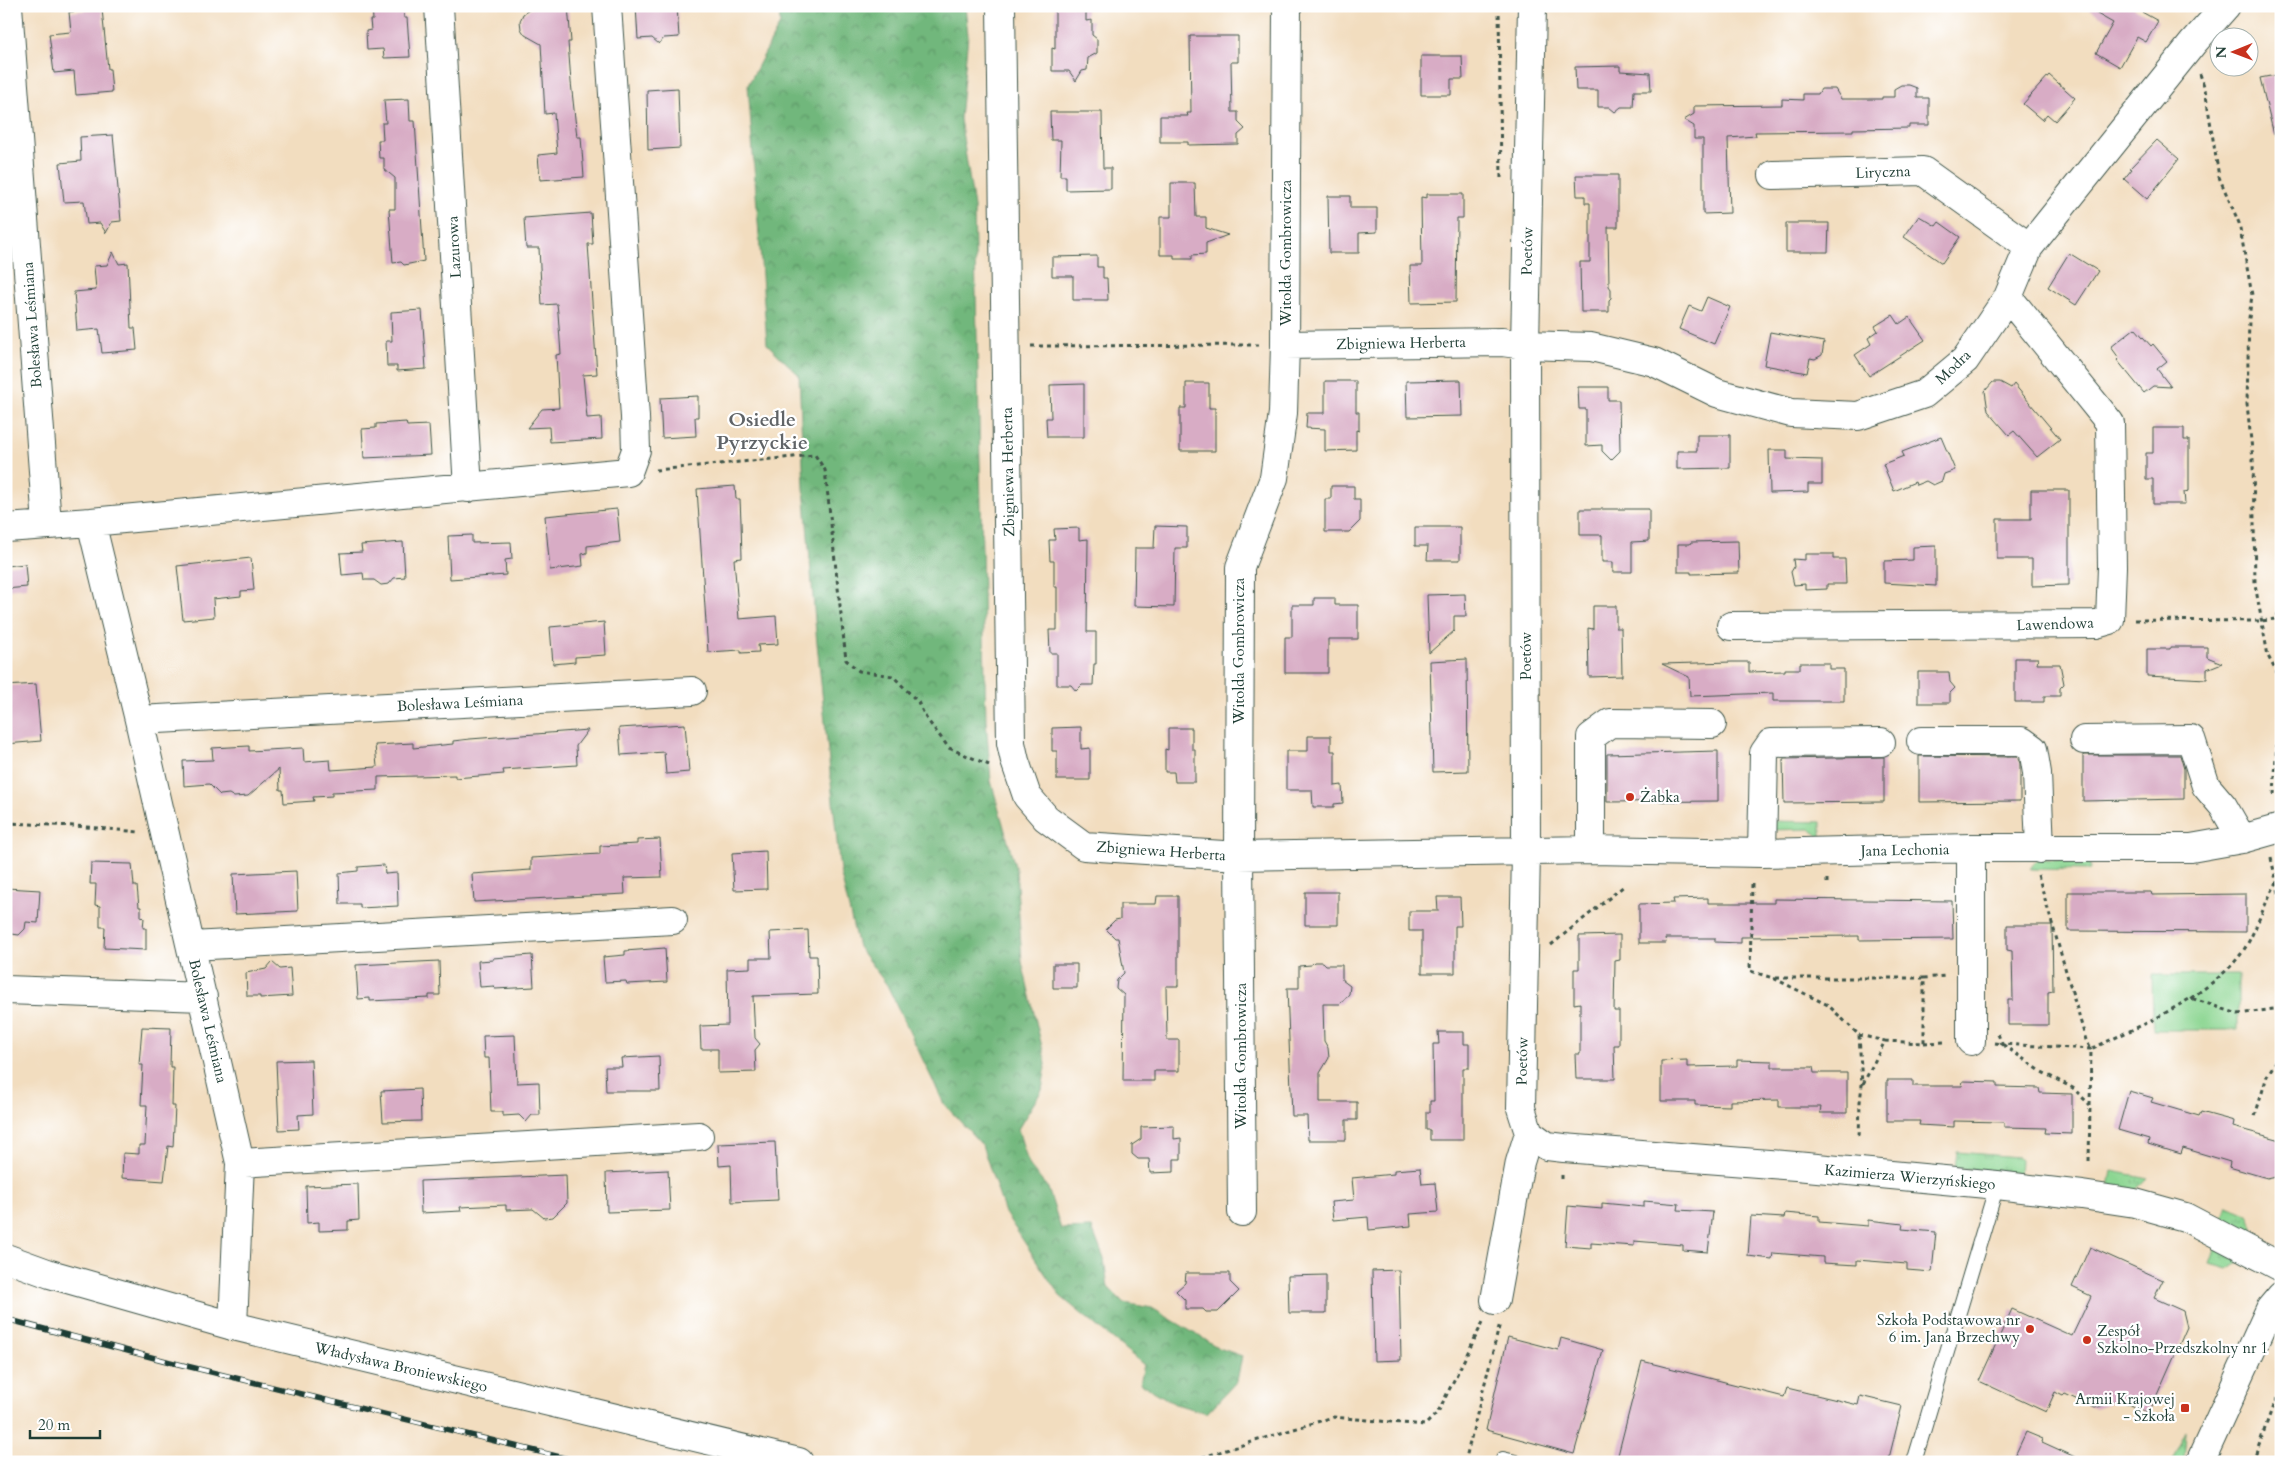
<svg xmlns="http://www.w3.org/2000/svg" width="2287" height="1468" font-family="Cardo,serif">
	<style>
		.grass { fill: url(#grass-tufts); stroke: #568a63 }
		.forest { fill: url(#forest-crowns); stroke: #487a58 }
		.pitch { fill: #8cd692; stroke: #568a63 }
		.building { fill: #d8acc5 }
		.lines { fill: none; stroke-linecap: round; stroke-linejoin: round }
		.lane-casing { stroke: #3f5549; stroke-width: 16 }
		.street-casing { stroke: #3f5549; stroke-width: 30 }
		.secondary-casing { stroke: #3f5549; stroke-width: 30 }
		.path { stroke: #3f5549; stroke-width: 3; stroke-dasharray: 4 4; stroke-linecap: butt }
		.lane { stroke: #fff; stroke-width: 14 }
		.street { stroke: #fff; stroke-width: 28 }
		.secondary { stroke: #fff; stroke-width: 28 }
		.rail-casing { stroke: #1f3d34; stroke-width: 5.5 }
		.rail { stroke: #fff; stroke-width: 4; stroke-dasharray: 11; stroke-linecap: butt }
		.poi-dot { fill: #c8321e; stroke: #fff; stroke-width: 2 }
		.labels { text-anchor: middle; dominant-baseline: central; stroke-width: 4.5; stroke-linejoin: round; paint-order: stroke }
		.street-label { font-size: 15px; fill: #1f3d34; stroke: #fff }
		.poi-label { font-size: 15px; fill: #1f3d34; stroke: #fff; text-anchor: start }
		.district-label { font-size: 20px; font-weight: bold; fill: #606467; stroke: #fff }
	</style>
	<defs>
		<pattern id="grass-tufts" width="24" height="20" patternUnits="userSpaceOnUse" patternTransform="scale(1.25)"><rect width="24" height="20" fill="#8cd692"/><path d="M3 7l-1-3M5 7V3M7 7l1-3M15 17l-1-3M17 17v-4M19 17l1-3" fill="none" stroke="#72af78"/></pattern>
		<pattern id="forest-crowns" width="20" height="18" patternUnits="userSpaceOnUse" patternTransform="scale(1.25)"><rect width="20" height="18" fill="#71b77c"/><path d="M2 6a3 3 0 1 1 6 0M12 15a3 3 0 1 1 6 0" fill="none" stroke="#5c9666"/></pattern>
	</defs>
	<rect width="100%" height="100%" fill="#fff"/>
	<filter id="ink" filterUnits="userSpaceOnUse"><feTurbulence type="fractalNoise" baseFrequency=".02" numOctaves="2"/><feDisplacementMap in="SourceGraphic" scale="10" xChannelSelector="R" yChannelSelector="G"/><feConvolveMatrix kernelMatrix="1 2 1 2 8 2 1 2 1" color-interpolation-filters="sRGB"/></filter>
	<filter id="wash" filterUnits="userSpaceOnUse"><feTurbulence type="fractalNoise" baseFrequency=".0096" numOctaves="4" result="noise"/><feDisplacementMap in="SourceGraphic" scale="20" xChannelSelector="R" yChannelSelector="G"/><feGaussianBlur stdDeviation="1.12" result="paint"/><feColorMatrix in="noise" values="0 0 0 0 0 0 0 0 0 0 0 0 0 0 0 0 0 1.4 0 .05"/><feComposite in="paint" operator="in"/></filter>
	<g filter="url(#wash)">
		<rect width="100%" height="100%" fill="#f2ddbf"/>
		<path class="grass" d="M1771,821L1821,822V839L1811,829L1771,830Z
			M2037,859L2089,860L2090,870L2030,869Z
			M1957,1152L2018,1157L2020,1160L2019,1173L1955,1168Z
			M2112,1171L2148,1178L2132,1193L2109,1187Z
			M2227,1206L2248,1215L2254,1227V1236L2226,1222L2223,1217Z
			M2216,1248L2240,1260L2227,1269L2210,1264Z
			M2186,1431L2184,1462H2171Z"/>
		<path class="forest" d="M779,6H965L968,35L960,119L974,207L986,720L991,781L1016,870L1022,962L1046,1064L1042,1090L1018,1129L1029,1166L1048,1188L1061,1229L1092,1228L1104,1259L1108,1287L1124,1303L1152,1308L1219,1348L1242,1356L1237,1381L1207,1413L1175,1404L1140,1383L1144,1365L1060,1296L1005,1213L982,1145L944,1104L887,985L858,947L840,871L816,633L804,488L799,375L767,344L748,85L780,24Z"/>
		<path class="pitch" d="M2152,975H2238V1030H2153Z"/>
		<g id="blocks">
			<path class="building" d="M372,6H403L404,18H407L410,57L384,58L383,49L367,50L366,31L371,30L370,20H373Z
				M535,6H568L571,42H568L571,82L577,137H581L584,177L540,180L538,155L557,153L554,113L545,114L541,44L525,35L521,29L520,21L523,14Z
				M636,6H677L679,37L664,38L659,44L652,38L638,39Z
				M1055,6H1086V21L1092,20V35L1097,39V53L1088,58L1087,70L1082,71L1076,81L1069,71H1052V48L1055,49Z
				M2083,6H2131L2158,21L2146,42L2137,37L2120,67L2096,53L2113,23Z
				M102,9L108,69H110L112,92L76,95L74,71L54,73L49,34L71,32L69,12Z
				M1190,36H1238V62H1231L1232,112H1238V122L1245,129L1238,135V144L1188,145V142H1160V116H1188L1187,113H1191Z
				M1421,56H1462L1463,79H1451V95H1421Z
				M1620,66V71L1650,73L1651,91H1634L1633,107H1621L1615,112L1609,107H1598V90H1576L1575,67Z
				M2281,74V134L2274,135L2260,78Z
				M2049,75L2075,98L2055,121L2047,114L2042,120L2023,104Z
				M1901,85H1909L1917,88V98H1929V125H1909V128L1853,129V131L1755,132L1756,136L1728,138L1730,213L1703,214V139H1694V126L1684,120L1694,114V106L1782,105V99L1803,100V94H1818L1821,89H1835L1841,99H1882V97H1894V89Z
				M678,88L680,148L648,150L647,90Z
				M409,99L410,121H415L424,261L404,265L401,262L393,263L389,209H395V178L384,169V158H379L378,140H383L382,123H386L384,100Z
				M1050,112H1102L1103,168H1111V189L1066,190V176H1060L1061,140H1051Z
				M113,135L121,221L112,222L106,233L100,223L87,224L84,201L64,202L60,163L81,161L80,137Z
				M2157,140L2179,159L2147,199L2124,179L2132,169L2130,168Z
				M1576,175H1618V227H1608L1609,286L1611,289V298L1609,300V312H1581L1580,262H1590V203H1585V196H1577Z
				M1171,183H1195L1196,217H1206V228L1228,235L1206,243V254L1192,255V259H1174V255H1160V217H1171Z
				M1427,194H1463V218H1457L1456,302L1411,303L1410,266H1422L1421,197L1427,198Z
				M1328,196H1350V208H1377V232L1359,233V253H1329Z
				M591,213L593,244H588L597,374L583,375L587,418L601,417L602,439L550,442L549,427L527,428L542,409L559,408L556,355L561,354L558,313L557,304L542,305L539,248H526L524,218Z
				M1919,216L1936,226L1939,222L1960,237L1942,263L1904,237Z
				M1786,223H1829L1828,252H1786Z
				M113,252L119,264L128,263L131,328H135L137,350L102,353L99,329L77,331L74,292L96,290L94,266L107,265Z
				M2069,253L2098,271L2076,305L2048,287Z
				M1097,256V267H1103V278H1107L1108,300H1073V276H1052V257Z
				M1707,297L1730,307L1714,344L1679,329L1689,306L1701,311Z
				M422,310L426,369L397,371V366H387L386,341H392L391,312Z
				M1893,315L1899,324L1909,317L1925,340L1869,376L1855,355L1871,344L1868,338L1878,331L1875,326Z
				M2135,328L2151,346L2153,344L2167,361L2157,369L2171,387L2153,386L2144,393L2117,360L2119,358L2111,347Z
				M1770,332L1824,342L1822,355L1815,359L1810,358L1807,373L1764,365Z
				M1461,380L1462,416L1407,417L1406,381Z
				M1325,381H1356V412H1359V431L1356,430V450L1325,451V429L1306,428L1307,413H1325Z
				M1993,382H2000L2011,388L2014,384L2060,439L2037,457L2014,431L2009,435L1988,411L1985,391Z
				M1186,383H1209V408H1215V451H1180V408H1186Z
				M1084,384V437H1047L1046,418H1051L1050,385Z
				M1578,387H1608V400H1619L1620,451L1611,460L1602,451V445L1586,446V409H1579Z
				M698,396V417H695L696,436L662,438L660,398Z
				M406,422L407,426L429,425L431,455L364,458L362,429L376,428V424Z
				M2153,428H2184V440H2189V491L2184,492L2185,504H2153V479H2146V453H2153Z
				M1697,435H1730V468L1677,469V451H1697Z
				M1941,437L1955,470L1944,474L1942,481L1933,485L1926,481L1916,485L1915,482L1894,491L1883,464L1904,456L1902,452Z
				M1769,450H1787V459L1822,460V484H1808V492L1770,493Z
				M735,486L736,499H740L741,522L742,558L734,559L739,619L776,616L778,644L758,645L759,652L741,653V650L708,652L697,489Z
				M1331,486H1354V499H1360V521L1349,532H1325V499H1331Z
				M2031,490H2069V585L2032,586V559H1997V519H2031Z
				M617,509L620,542L587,546V553L582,554L583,566L550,570L545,516Z
				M1580,509H1649V541L1632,542V572H1613V562H1602V535H1580Z
				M1155,526L1187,527V548H1175L1174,607L1134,606L1135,548H1154Z
				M1415,527H1460V560H1427L1428,546H1415Z
				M1079,528V540L1088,539L1087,632H1096V664H1094L1093,685H1082L1076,691L1071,685H1057V653H1050L1049,630H1057V587H1054V561H1050L1049,540H1055L1054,529Z
				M472,535V543L511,542L512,559L505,560L506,575L450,579L448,536Z
				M1738,541L1739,573L1691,574V572H1678V544H1690L1691,542Z
				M403,542L405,577L394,578L389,584L381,585L374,580H364L363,573L342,575L340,553L362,552L361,545Z
				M1936,546V586L1884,583V561L1913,560V547Z
				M1805,554H1833V559H1845L1846,584H1827V589L1805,590V584L1794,585L1791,572L1794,567L1793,559L1805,560Z
				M251,558L254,590L241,591V596L213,599L214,617L183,620L177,566Z
				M25,564L27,587L6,589V566Z
				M1465,594L1466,616H1454V631L1429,653L1427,595Z
				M1314,598H1335V605H1358V639H1328V673H1285V637H1292V605H1314Z
				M1593,606H1616V628H1621L1622,676L1589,677L1588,628L1593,629Z
				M604,622L606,655L575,657V662L553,664L550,627Z
				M2170,647H2207V657L2222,663L2207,669V679L2147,676V649H2170Z
				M2015,658H2038L2037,664H2060L2064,684L2060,688V696H2044V702H2015Z
				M1467,659L1468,771L1433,772L1430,661Z
				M1732,662H1749V672L1785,671V669H1800V663H1829V669H1844V701H1773V693L1690,696L1689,677L1662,664Z
				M1918,672H1949L1950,682L1955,688L1950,693V703H1918Z
				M36,684L41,741L6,744V686Z
				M685,724L689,772L666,774L664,752L621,755L619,728Z
				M1081,727V749L1090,748V780H1057V751H1052V728Z
				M1168,728H1192V749H1195V782H1175L1174,772H1165V749L1168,750Z
				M588,730L576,746L577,765L503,770L504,774L455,778V775L378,777V790L332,792V796L313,797L314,801L284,803L283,790H280L279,769L248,796L234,797L229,794L220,795L209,784L184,786L183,761L213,760L212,748L249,746V751L303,748L304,762L330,760L331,770L377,767L375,745L413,743V748L453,744V741L470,739Z
				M1308,736H1331V751H1335V786L1342,785L1343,803L1334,804V807H1313L1312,790H1286V751H1308Z
				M1718,751V801L1607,802V754Z
				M2083,755H2180L2184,769V799L2083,801Z
				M1919,756L2017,757L2020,763V801L1919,802Z
				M1884,757V802L1784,803L1783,759Z
				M660,839L662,877L624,878L625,894L474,902L472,874L531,870V858L600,854V846L637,844V840Z
				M766,851L767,889L734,890L732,853Z
				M91,863L132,864L134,886H137L139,907H141V917L144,918L143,928H146V950L104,948L105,927H100V906L95,905L96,884H90Z
				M384,865L385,874L397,873L398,906L360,908V904H340L339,873L358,871V867Z
				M296,871L298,911L235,914L233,874Z
				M6,888L40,890L38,923L26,922L25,929L19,935L12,934L6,929Z
				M1305,892H1338V925H1305Z
				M2068,892H2151L2152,895L2246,894V932L2068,931Z
				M1157,896H1178V986H1166L1167,1040H1179V1071H1154V1081H1123L1124,995L1116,988L1117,980L1124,973L1118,938H1115L1106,929L1115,920L1120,919V904H1156Z
				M1437,897H1460L1461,926H1455V973H1422V931H1409V911H1438Z
				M1708,898V903H1774V899L1952,901L1953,939L1859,940V936L1741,937V943L1715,942V938H1665L1666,943H1639V904L1674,903L1673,899Z
				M2007,925H2052L2053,991L2048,992V1025H2008V1000H2013L2012,951L2007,950Z
				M808,930L809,956H817L818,994L753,996L755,1038L760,1044L755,1050L756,1072L718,1073V1049H701L700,1026L728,1025L727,969L750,968V958H771L770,932Z
				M1620,935V960L1615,961L1614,1011H1619V1045H1614L1615,1079H1576L1575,1054H1580V1003L1574,1004V969H1579V936Z
				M665,948L667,982L627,984L626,981L605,982L603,957L625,955V951Z
				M532,955L534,987L495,989L494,986L480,987L478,961L493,960V958Z
				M439,961L440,995H429V998L370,1001V998L358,999L356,965Z
				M272,962L280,969L290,968L292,996L260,998V996H247L246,973L266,969Z
				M1314,962H1323L1326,965H1342V980L1350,986L1349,994L1340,1004H1323L1324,1041L1328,1048L1329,1058L1320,1073V1102H1357V1120H1346V1140H1308L1307,1116H1292L1287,988H1299V966L1311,965Z
				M1053,964H1077V988H1053Z
				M142,1027L171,1028L170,1067H173L172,1106H175L173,1147L168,1146L164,1181L122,1178L123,1153L139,1154V1145H145L147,1105H141L143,1065H139Z
				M1438,1032H1464V1044H1469V1068H1463V1140H1430V1130H1426V1112H1430V1101H1434L1433,1044H1439Z
				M515,1035L517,1083L539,1082L540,1115H532L526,1122L519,1115L503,1116V1112H491L489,1058H484L483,1036Z
				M659,1056L660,1091H606L605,1067H622L621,1058Z
				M311,1060L313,1114L298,1115L299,1129L279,1130L276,1061Z
				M1687,1060V1067L1737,1066V1060L1772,1061V1067H1813L1814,1073H1847V1113H1820L1821,1107H1779V1100L1730,1101V1106L1695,1105V1101H1661V1061Z
				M1887,1080H1913V1086H1962L1963,1081L1997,1082V1087L2039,1088L2040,1093L2072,1094V1134L2045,1133L2046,1128L2004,1127V1122L1954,1121V1127L1919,1125L1920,1121H1887Z
				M420,1089L421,1121L383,1122L381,1091Z
				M2129,1091L2153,1098L2151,1102L2199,1116L2201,1112L2234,1121L2233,1127L2281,1140V1175L2267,1178L2229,1167L2230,1162L2183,1148L2181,1154L2148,1144L2149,1139L2118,1130Z
				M1174,1126V1139L1181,1138V1159H1174V1172L1150,1173L1149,1159H1138L1132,1154V1145L1141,1139V1127Z
				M775,1142L778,1200L732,1202L731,1165L719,1166L718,1144Z
				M1420,1168L1422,1184L1435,1183L1438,1212L1410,1214L1411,1226L1369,1230L1368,1217L1333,1220L1331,1202L1354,1200L1352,1178L1394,1174V1170Z
				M668,1170L670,1210L607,1212L606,1173Z
				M566,1175L567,1203L553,1217L544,1218L533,1209L506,1210V1205L460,1207L461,1211L421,1213L420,1181Z
				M358,1184L359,1220L348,1221V1230L319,1231V1222L307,1223L306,1186Z
				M1644,1201L1679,1204L1678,1210L1713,1212L1708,1252L1683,1250V1245L1634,1241V1246L1591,1243V1248L1565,1246L1568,1206L1602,1209V1203L1644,1207Z
				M1785,1213L1819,1216V1222L1868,1226V1220L1903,1224L1902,1229L1936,1232L1932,1272L1907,1270V1264L1857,1260V1265L1823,1263V1257L1773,1253L1772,1259L1748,1256L1751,1216L1784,1218Z
				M2090,1247L2163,1280L2154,1298L2183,1311L2187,1327L2149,1413L2119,1400L2095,1408L2065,1394L2063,1396L2055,1392L2046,1412L1979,1381L2012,1309L2072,1336L2091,1296L2072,1287Z
				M1399,1270L1401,1360L1374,1361L1372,1271Z
				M1186,1273H1230V1282L1239,1291L1218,1312H1206L1203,1309H1185V1300L1176,1291L1185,1283Z
				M1326,1275V1313H1289L1288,1276Z
				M1508,1337L1558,1350L1561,1338L1603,1350L1574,1454L1486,1430Z
				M1642,1361L1784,1397L1787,1388L1858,1405L1860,1396L1902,1406L1888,1462H1626L1617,1459Z
				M2026,1432L2043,1439L2042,1442L2086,1462H2012Z"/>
		</g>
	</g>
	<g filter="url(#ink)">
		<use href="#blocks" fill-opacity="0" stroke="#3f5549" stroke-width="1"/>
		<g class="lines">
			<g class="lane-casing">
				<path id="lane" d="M1503,1459L1515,1462
					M1914,1462L1997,1185"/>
			</g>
			<g class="street-casing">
				<path id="street" d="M8,6L47,524
					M439,6L468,488
					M1001,6L1011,743L1015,761L1027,796L1046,818L1084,846L1239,856L1591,850L1762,853L1971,848H2191L2242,839L2281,828
					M1773,175L1923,171L2029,247
					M1285,345L1502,342L1525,345L1591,347L1654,362L1717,393L1791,413L1858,416L1924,394L1965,360L2008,297L2029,247L2193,43L2226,6
					M91,522L139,720L240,1163L233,1326
					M6,528L91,522L628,472L636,450L635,417L607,6
					M1731,626L2096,624L2110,620L2112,567L2110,423L2008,297
					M139,720L692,691
					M2084,740L2191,739L2206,786L2223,806L2242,839
					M1921,741H2022L2033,749L2037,773L2040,849
					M1971,848V1041
					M1591,850V737L1610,723L1712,724
					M1762,853L1764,753L1771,743L1881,742
					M191,946L673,920
					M6,990L203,997
					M1529,1133L1547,1146L1564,1148L1796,1166L1997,1185L2082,1195L2135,1203L2185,1217L2281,1267
					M240,1163L699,1136
					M1242,1212L1239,856L1240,567L1274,478L1283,413L1285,345L1287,6
					M1495,1300L1520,1162L1529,1133L1521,1108L1526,852L1525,345L1532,6
					M2200,1462L2270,1309L2281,1296"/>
			</g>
			<g class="secondary-casing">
				<path id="secondary" d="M6,1258L50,1274L233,1326L799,1462"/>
			</g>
			<path class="path" d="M1499,6L1501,181
				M2200,74L2205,89L2219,177L2239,223L2252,295L2249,318L2247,404L2253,459L2255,584L2268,656L2280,679
				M1031,346L1259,345
				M656,470L815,455L825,470L846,660L859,671L893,676L918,702L926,718L949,748L989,765
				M2135,620L2262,621L2275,619L2281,609
				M2274,795L2280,679
				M6,823L76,826L139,832
				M2271,858L2281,902
				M2038,875L2086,1040L2091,1049L2153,1020L2191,998L2238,1014L2281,1008
				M1827,883V875
				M1752,884L1750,971L1773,978L1828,1005L1859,1035L1862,1085L1860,1102L1859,1138
				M1551,945L1624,886
				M1776,978H1924
				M2191,998C2214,982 2236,966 2249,941C2259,922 2265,902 2276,884
				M1998,1034L2002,1044L2091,1049L2089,1162
				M1859,1035L1885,1041
				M1924,1043L1946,1042
				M1995,1043L2002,1044L2042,1072L2073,1088L2090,1105
				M1863,1084L1885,1041L1924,1043V978L1945,976
				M2255,1116L2267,1076L2281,1053
				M1562,1179V1172
				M1187,1462L1333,1417L1425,1425L1438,1412L1484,1320
				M1465,1462L1500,1323
				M2253,1462L2274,1403L2281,1392"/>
			<use href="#lane" class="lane"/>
			<use href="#street" class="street"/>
			<use href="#secondary" class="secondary"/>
			<g class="rail-casing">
				<path id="rail" d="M6,1319L170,1362L581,1462"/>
			</g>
			<use href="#rail" class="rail"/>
		</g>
	</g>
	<g class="poi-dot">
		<circle cx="1630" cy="797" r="5"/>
		<circle cx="2030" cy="1329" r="5"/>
		<circle cx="2087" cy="1340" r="5"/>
		<rect x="2180" y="1403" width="10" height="10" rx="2.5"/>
	</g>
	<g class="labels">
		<g class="street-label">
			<text transform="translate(1883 172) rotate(-2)">Liryczna</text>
			<text transform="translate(454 247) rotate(-93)">Lazurowa</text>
			<text transform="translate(1527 251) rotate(-89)">Poetów</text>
			<text transform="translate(1286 253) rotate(-90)">Witolda Gombrowicza</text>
			<text transform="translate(32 325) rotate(-94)">Bolesława Leśmiana</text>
			<text transform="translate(1401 343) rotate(-1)">Zbigniewa Herberta</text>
			<text transform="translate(1953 367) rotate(-44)">Modra</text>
			<text transform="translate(1008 472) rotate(-91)">Zbigniewa Herberta</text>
			<text transform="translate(2055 624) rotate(-2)">Lawendowa</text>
			<text transform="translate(1239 651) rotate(-90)">Witolda Gombrowicza</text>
			<text transform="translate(1526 656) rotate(-90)">Poetów</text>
			<text transform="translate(460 703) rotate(-3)">Bolesława Leśmiana</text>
			<text transform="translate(1905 850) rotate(-1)">Jana Lechonia</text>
			<text transform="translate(1161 851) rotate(4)">Zbigniewa Herberta</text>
			<text transform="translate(208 1021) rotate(77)">Bolesława Leśmiana</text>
			<text transform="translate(1241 1056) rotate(-90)">Witolda Gombrowicza</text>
			<text transform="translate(1522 1061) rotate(-89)">Poetów</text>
			<text transform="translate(1910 1177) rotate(5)">Kazimierza Wierzyńskiego</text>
			<text transform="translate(401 1367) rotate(13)">Władysława Broniewskiego</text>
		</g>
		<g class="poi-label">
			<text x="1640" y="797">Żabka</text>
			<text x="2020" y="1320" text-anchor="end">Szkoła Podstawowa nr<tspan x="2020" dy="17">6 im. Jana Brzechwy</tspan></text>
			<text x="2097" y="1331">Zespół<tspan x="2097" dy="17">Szkolno-Przedszkolny nr 1</tspan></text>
			<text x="2175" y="1399" text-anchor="end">Armii Krajowej<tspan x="2175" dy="17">- Szkoła</tspan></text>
		</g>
		<g class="district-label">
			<text x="762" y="419">Osiedle<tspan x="762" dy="23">Pyrzyckie</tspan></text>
		</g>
	</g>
	<rect width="2287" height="1468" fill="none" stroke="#fff" stroke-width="25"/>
	<g transform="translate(2234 52) rotate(269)"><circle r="24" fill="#ffffff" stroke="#a5b1ae"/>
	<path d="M0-4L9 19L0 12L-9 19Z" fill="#c8321e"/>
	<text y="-8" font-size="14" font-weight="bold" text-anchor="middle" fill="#1f3d34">N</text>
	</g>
	<path d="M30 1430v8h70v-8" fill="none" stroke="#1f3d34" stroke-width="2.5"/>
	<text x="38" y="1430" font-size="15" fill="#1f3d34" stroke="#ffffff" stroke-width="4" paint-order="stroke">20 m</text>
</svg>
